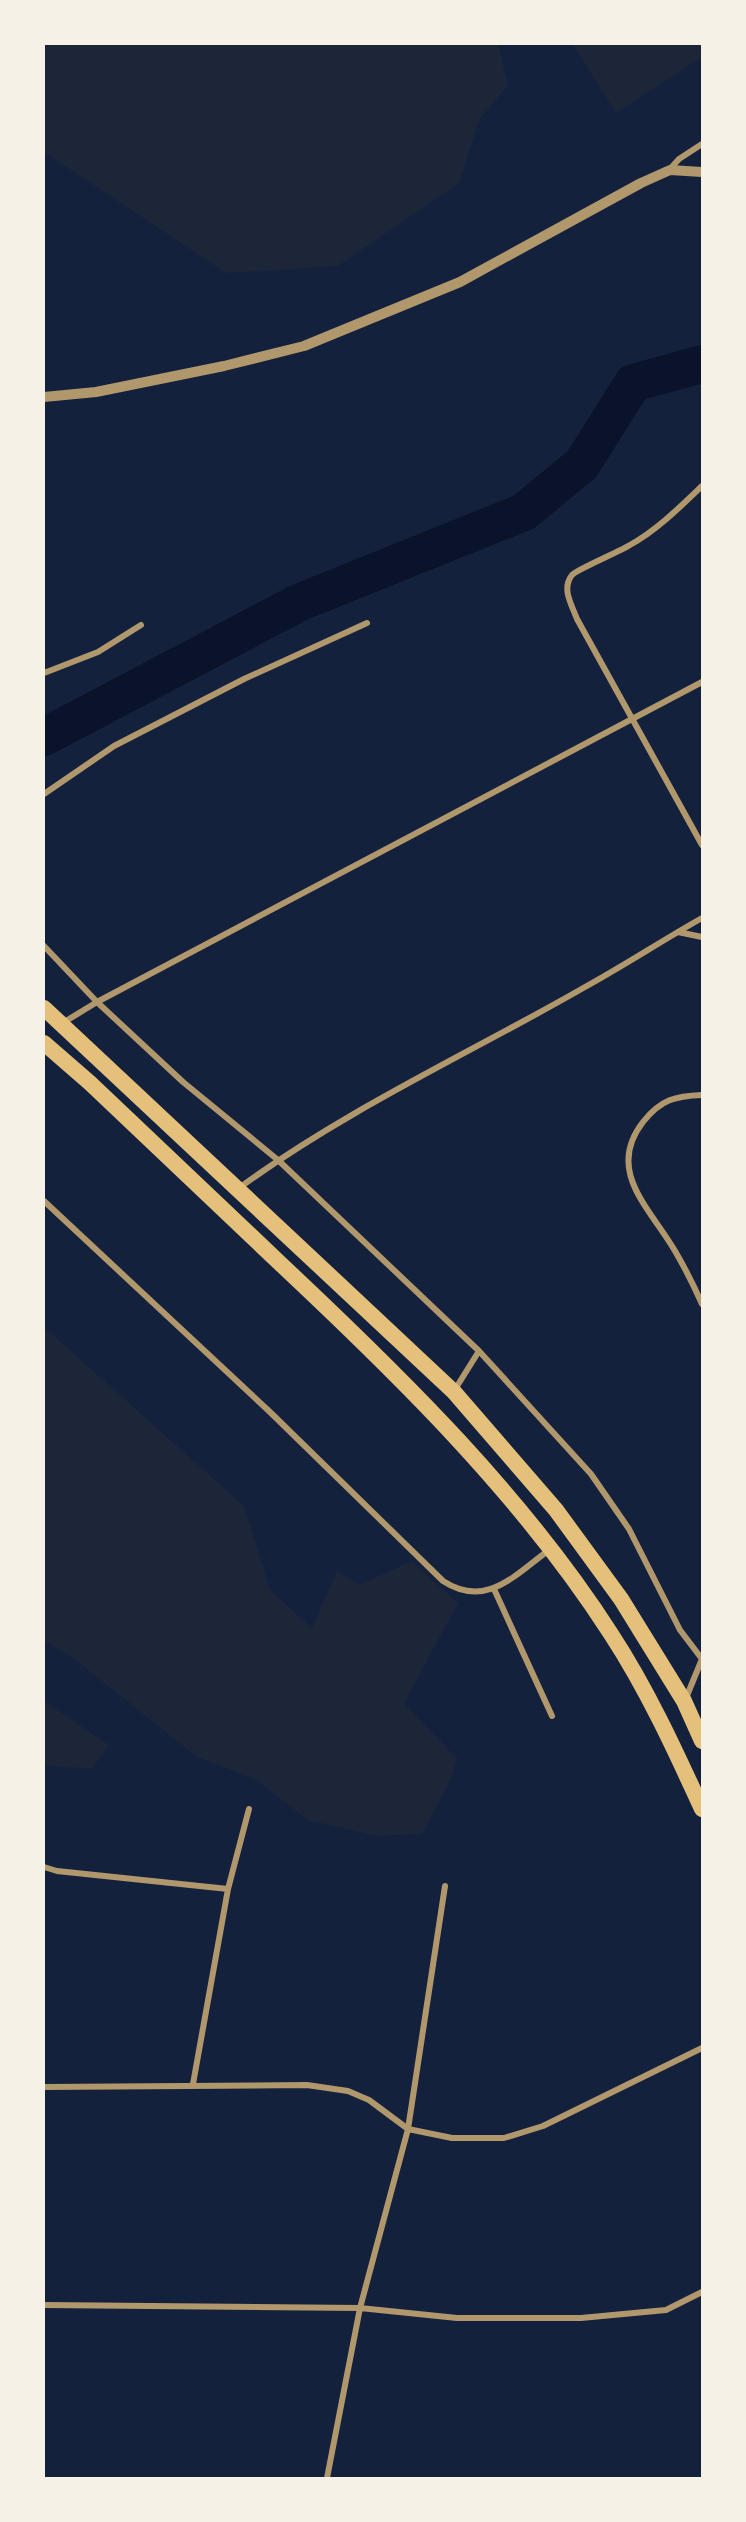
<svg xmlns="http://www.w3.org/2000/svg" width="746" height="2522" font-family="Rubik,sans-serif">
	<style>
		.green { fill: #1d2539 }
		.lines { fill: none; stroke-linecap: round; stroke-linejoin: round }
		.river { stroke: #0b132b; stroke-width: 38 }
		.minor { stroke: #b1986c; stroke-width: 6 }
		.tertiary { stroke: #b1986c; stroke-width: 10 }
		.trunk { stroke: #e5c07b; stroke-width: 16 }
	</style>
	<rect width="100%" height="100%" fill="#14213d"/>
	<path class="green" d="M44,44H498L508,85L479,120L459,183L338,266L226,273L44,152Z
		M573,44H702V57L616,113Z
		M44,1327L244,1506L270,1590L312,1628L337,1571L359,1585L412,1561L458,1603L404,1704L458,1759L448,1784L422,1834L376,1836L308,1820L255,1779L197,1757L78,1662L44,1640Z
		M44,1701L109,1745L92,1769L44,1765Z"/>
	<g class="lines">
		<path class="river" d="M44,737L298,603L524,512L582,464L633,383L702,364"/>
		<path class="minor" d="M670,169L679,159L702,144
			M702,486C680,507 657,530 630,545C619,552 577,569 572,575C561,589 572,605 577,619L702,845
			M44,673L98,652L141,625
			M44,794L114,746L244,679L367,623
			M678,932L702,937
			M44,946L97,1002L183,1082L278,1160L479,1351L591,1474L629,1529L680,1630L702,1659
			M61,1024L97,1002L702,682
			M702,1095C676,1096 661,1099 643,1122C605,1171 650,1208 675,1251C685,1268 694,1286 702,1304
			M239,1188C347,1109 470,1053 585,987C625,965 663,940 702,918
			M44,1201L270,1412L443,1581C486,1609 515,1575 549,1550
			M454,1391L479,1351
			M494,1589L552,1716
			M686,1698L702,1659
			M44,1867L57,1871L228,1889
			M193,2084L228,1889L249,1809
			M44,2087L307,2085L348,2091L369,2100L408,2129L452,2138H504L543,2126L702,2048
			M44,2305L360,2308L457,2318H581L666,2310L702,2292
			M327,2478L360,2308L408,2129L445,1886"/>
		<path class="tertiary" d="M44,397L96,392L224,366L304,346L460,282L641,183L670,170L702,172"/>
		<path class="trunk" d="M44,1008L454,1392L556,1510L621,1599L684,1701L702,1741
			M44,1043L90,1083C155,1145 220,1207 286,1269C404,1380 523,1497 611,1634C647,1689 675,1750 702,1809"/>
	</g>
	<rect width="746" height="2522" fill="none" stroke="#f6f1e7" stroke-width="90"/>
</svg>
